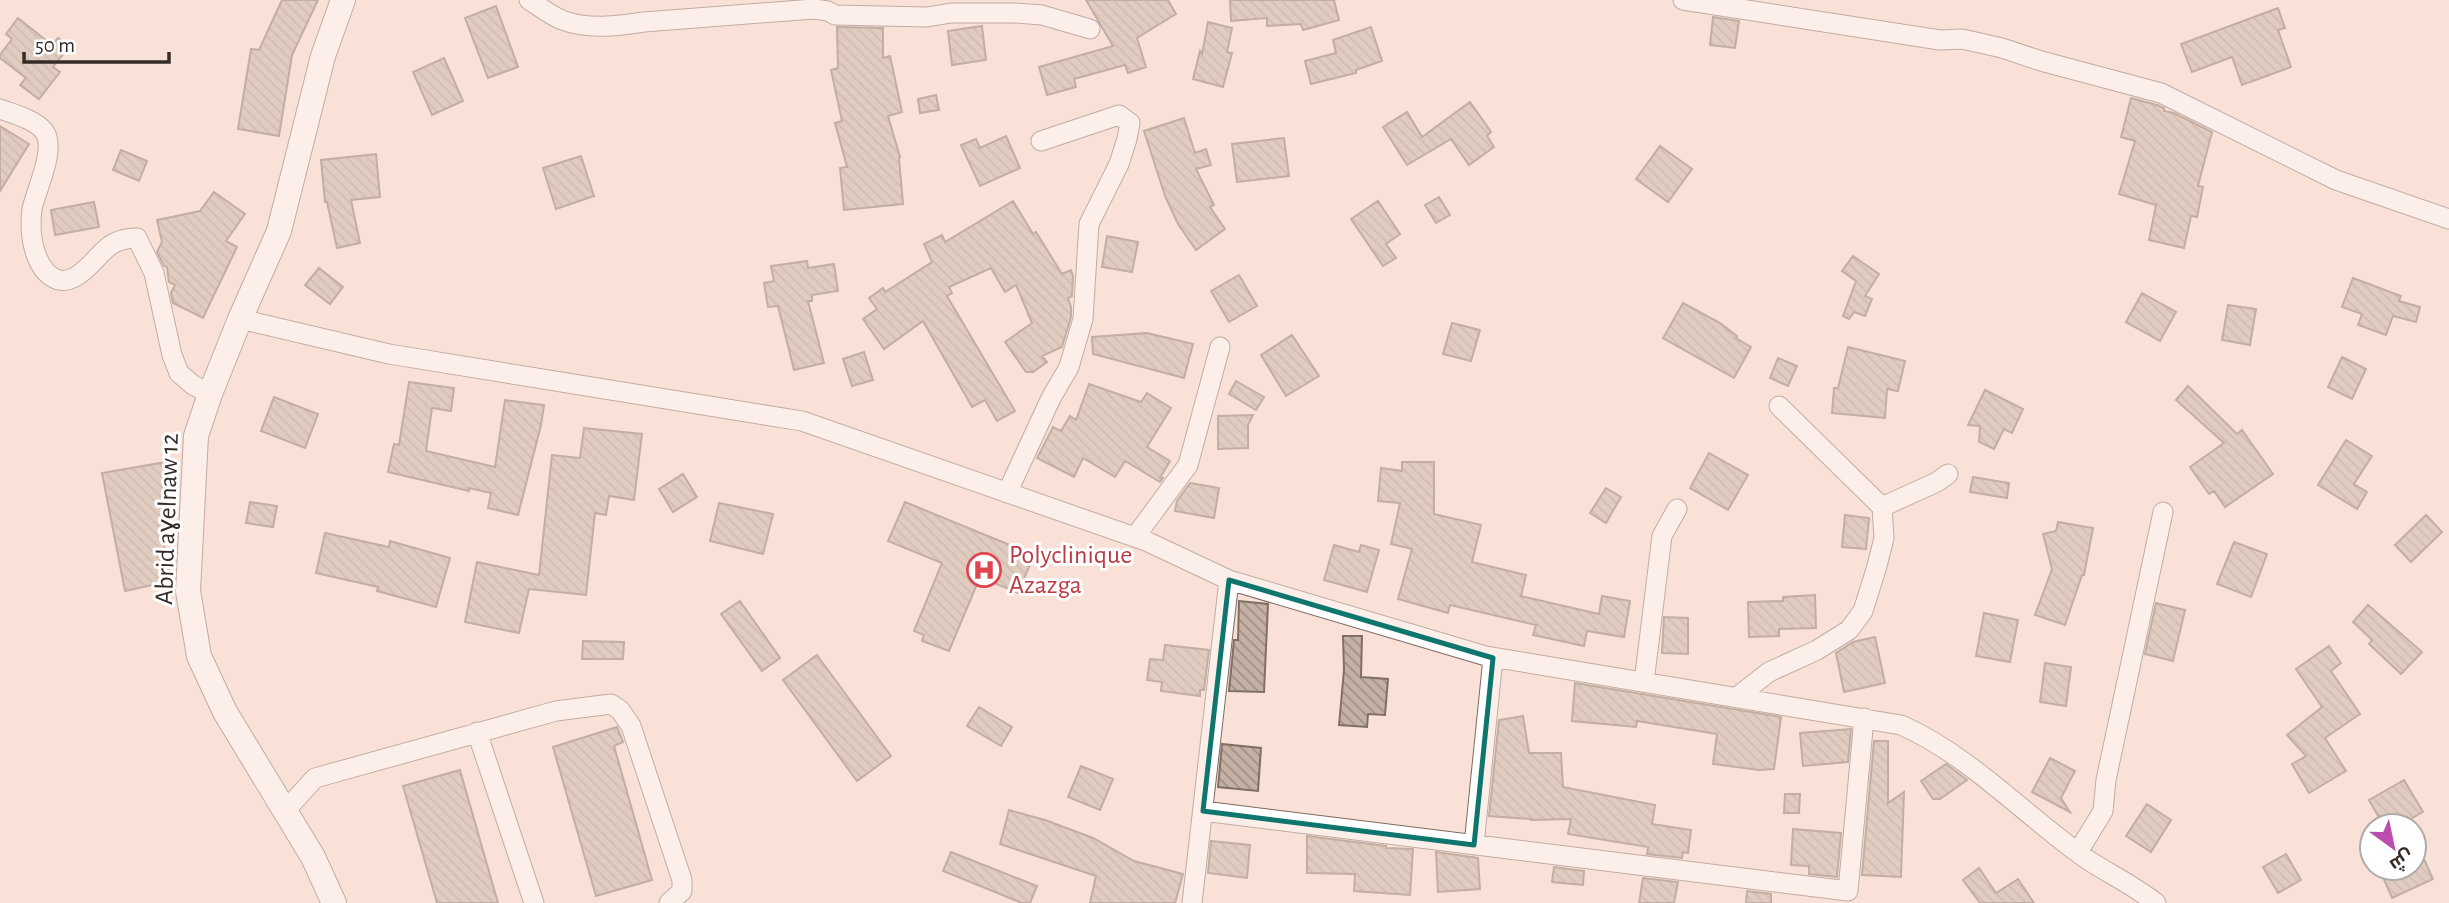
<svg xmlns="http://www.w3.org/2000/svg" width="2449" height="903" font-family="'Alegreya Sans',Cairo,sans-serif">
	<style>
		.building { fill: url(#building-back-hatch); stroke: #816f63; stroke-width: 2 }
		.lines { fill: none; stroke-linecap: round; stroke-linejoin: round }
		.minor-casing { stroke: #7d6960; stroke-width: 21 }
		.major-casing { stroke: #7d6960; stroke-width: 26 }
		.minor { stroke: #fff; stroke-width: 19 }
		.major { stroke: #fff; stroke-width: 24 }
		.marked { fill: none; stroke: #0f766e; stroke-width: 5; stroke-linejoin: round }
		.labels { text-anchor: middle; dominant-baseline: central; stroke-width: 6; stroke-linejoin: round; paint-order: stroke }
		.street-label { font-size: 26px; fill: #352c28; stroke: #fff }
		.health-label { font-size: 26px; fill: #be3a42; stroke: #fff; text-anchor: start }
	</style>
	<defs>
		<pattern id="building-back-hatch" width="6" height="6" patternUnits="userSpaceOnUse" patternTransform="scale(1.75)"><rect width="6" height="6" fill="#c4b1a3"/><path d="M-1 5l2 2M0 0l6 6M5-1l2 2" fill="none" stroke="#a09085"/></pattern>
	</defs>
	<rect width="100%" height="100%" fill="#f9e1d8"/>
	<path class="building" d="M282,0H318L292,55L279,136L238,129L251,49L259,50Z
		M1086,0H1168L1176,14L1137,38L1146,67L1128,73L1125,65L1074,79L1076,87L1047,95L1039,67L1113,46Z
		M1230,0H1334L1339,20L1303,30L1301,24L1267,26V18L1231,21Z
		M496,6L518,67L488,78L465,18Z
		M2278,8L2285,28L2278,30L2291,67L2242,85L2232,57L2192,72L2181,44Z
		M1713,17L1739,21L1735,48L1710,45Z
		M18,18L52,45L58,38L69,47L53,67L60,72L39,99L20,85L26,78L0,58V55L12,39L6,34Z
		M1208,22L1232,28L1227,52L1232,53L1223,87L1193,79L1200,51L1202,54Z
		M982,26L986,60L952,65L948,31Z
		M837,27L883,28V58L890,56L902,112L888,116L900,157L899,158L903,204L844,210L840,168L847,167L835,123L842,121L831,70L838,68Z
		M1371,27L1382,61L1356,70V73L1311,84L1305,61L1336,53L1333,40Z
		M444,58L463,101L432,115L413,72Z
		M936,95L939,110L920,113L918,99Z
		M2131,98L2157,105L2164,108V111L2174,113L2212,132L2198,186L2203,187L2197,217L2191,216L2184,248L2149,240L2156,205L2119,194L2135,141L2121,137Z
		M1470,102L1491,132L1487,136L1494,147L1469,165L1451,139L1407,165L1383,127L1407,112L1422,137Z
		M1184,118L1195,153L1206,149L1211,165L1196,169L1214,205L1210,207L1225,229L1196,250L1178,224L1165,196L1144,131Z
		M0,126L29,144L0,191Z
		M1006,136L1020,168L980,186L961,145L976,139L980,148Z
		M1284,138L1289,176L1237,182L1232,144Z
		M1660,146L1692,169L1668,202L1636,179Z
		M121,150L147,161L139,181L113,170Z
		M376,154L380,197L351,200L360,243L337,248L327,202H325L321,160Z
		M581,156L594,196L556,209L543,168Z
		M214,192L245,214L226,241L237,247L203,318L173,303L171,293L175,285L169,282L167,267L164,266L157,252L162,242L157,220L200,211Z
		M1439,197L1450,215L1436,223L1425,205Z
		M1013,201L1033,234L1036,232L1062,274L1071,270L1073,276L1072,296L1068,298L1071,307V317L1062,347L1042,356L1047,362L1033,372H1026L1005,342L1032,323L1016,285L1005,292L991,268L949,287L952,293L947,296L1015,411L997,421L985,400L972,407L923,321L884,349L863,319L877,309L869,298L883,288L885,292L932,262L924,244L942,235L945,242Z
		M1378,201L1400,234L1386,244L1396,258L1383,266L1351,219Z
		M94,202L99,227L55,235L51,210Z
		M1107,236L1138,242L1132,272L1102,267Z
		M1853,256L1879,274L1865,296L1872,299L1865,316L1854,312L1849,319L1843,316L1856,281L1842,271Z
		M807,261L808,268L834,264L838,291L812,295V301H808L824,363L794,370L778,306L768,307L764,283L774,281L771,266Z
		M319,268L343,287L330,304L305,285Z
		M1239,275L1257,306L1229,322L1211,291Z
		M2353,278L2401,296L2399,301L2420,307L2416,322L2393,316L2386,335L2358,325L2362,314L2342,307Z
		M2142,293L2176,312L2160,341L2126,322Z
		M1683,303L1720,323L1737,336L1736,338L1751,347L1734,378L1663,338Z
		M2228,305L2256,309L2250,345L2222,340Z
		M1452,323L1480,330L1471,361L1443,354Z
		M1147,333L1193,344L1184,378L1093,354L1092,337Z
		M1292,335L1319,376L1286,396L1261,355Z
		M1848,347L1905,361L1898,391L1887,389L1885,418L1832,413L1834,388H1838Z
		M864,352L873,380L852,386L843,359Z
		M2342,357L2366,369L2352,399L2328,387Z
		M1778,358L1797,366L1788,386L1770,378Z
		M1236,381L1264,397L1256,410L1229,394Z
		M409,382L454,388L451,411L432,408L426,451L495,467L505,400L544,405L541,425L518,515L488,508L491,493L469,488V491L388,472L394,444L399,445Z
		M1089,384L1141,402L1147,393L1171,408L1147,447L1170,461L1160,478H1163L1160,482L1125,461L1115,477L1083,458L1074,477L1037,458L1053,427L1061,431L1070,416L1076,420Z
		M2188,386L2237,434L2242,430L2273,474L2225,507L2214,491L2209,494L2190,467L2224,443L2176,400Z
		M1985,390L2023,409L2012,433L2004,429L1994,449L1979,442L1980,426L1968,425Z
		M274,397L318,414L305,448L261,431Z
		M1253,415L1248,425V448L1218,449V416Z
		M584,428L642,434L634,500L609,496L606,515L595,513L586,595L529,589L519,633L465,622L477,562L539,575L552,455L580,458Z
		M2346,440L2372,456L2354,484L2367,492L2357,509L2318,485Z
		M1709,453L1748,475L1728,510L1690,488Z
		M166,462L173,509L167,510L171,529L161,531L171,581L125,591L102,473Z
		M1402,462H1434V514L1481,525L1472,562L1526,575L1521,596L1599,614L1602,596L1630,601L1624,637L1587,631L1584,646L1533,635L1536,625L1450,605L1448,613L1398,599L1412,549L1391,544L1400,503L1378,501L1381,468L1402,471Z
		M683,474L697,497L673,512L659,489Z
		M1973,477L2009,483L2007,498L1970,492Z
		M1190,483L1219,488L1214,518L1175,511L1177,501Z
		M1606,488L1621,497L1606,523L1590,513Z
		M250,502L277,506L273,527L246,523Z
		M905,502L1034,555L1018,593L980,577L949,651L922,641L924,635L914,631L942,563L888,541Z
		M719,503L773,514L763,554L710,541Z
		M1845,515L1869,518L1866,549L1842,547Z
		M2426,515L2442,532L2411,562L2395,545Z
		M2058,522L2093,528L2084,575H2082L2065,625L2035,615L2052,569L2043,534L2056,531Z
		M325,533L389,547L390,541L450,558L436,607L377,591L378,587L316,573Z
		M2234,542L2267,554L2251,597L2217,584Z
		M1334,545L1359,552L1361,545L1379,550L1367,592L1324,580Z
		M1815,595L1816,628L1779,629V636L1749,637L1748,602L1783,601V597Z
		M740,601L780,658L762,671L721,614Z
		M1239,601L1268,604L1264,692L1229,691L1234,640H1238Z
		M2156,603L2185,610L2173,661L2145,654Z
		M2368,605L2422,652L2401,674L2369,644L2372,640L2353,622Z
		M1984,613L2018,620L2010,662L1976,656Z
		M1664,617L1688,618V654L1662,653Z
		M1343,636H1362L1361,677L1388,679L1385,715L1368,714L1367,727L1339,725L1344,670Z
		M1875,637L1885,683L1844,692L1836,653L1853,642Z
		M583,641L624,642L623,659H582Z
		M1165,645L1209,650L1204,690H1200V696L1161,691L1162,682L1147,680L1150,659L1163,660Z
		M2329,646L2341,663L2331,671L2360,714L2325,738L2346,771L2309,793L2292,764L2306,756L2287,735L2322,707L2296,669Z
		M817,655L891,756L857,781L783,680Z
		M2045,663L2071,667L2066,706L2040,702Z
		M1575,683L1781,717L1774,769L1759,770L1713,764L1717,734L1637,721L1636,727L1572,721Z
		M979,707L1012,727L1001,746L967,726Z
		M1523,716L1529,753H1561L1563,787L1655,805L1652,824L1691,830L1688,853L1683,852L1682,858L1647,854L1648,847L1568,834L1571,819L1531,820L1530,819L1489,816L1499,720Z
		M617,727L623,742L614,746L652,880L596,896L553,747Z
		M1851,729L1848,762L1803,766L1800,733Z
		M1874,741H1888V803L1904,792L1901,877L1862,875Z
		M1222,744L1261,748L1258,791L1218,787Z
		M2050,758L2075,771L2061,798L2070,812L2032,792Z
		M1946,764L1967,780L1940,799H1933L1921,781Z
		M1081,766L1113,779L1100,810L1068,797Z
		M460,770L498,903H437L403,786Z
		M2404,780L2423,812L2398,826H2384L2369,800Z
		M1785,794H1800L1799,813H1784Z
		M2147,804L2171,820L2151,852L2126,836Z
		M1009,810L1045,820L1093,838L1134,861L1183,874L1175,903H1090L1096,876L1000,844Z
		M1793,829L1841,833L1837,877L1809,874V866L1791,865Z
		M1307,836L1386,846V848L1413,849L1410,895L1354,891L1355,874L1307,873Z
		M2414,837L2433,879L2392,898L2379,868H2414Z
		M1211,841L1250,845L1247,878L1208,873Z
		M951,852L1037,886L1030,903H1022L943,871Z
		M1436,852L1478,858L1480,889L1438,892Z
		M2286,854L2301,880L2278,893L2263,867Z
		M1554,867L1584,871L1583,885L1552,882Z
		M1979,868L1996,893L2018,879L2034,903H1980L1963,880Z
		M1643,878L1678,882L1674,903H1639Z
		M1747,891L1771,894V903H1746Z"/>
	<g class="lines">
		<g class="minor-casing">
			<path id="minor" d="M529,0C540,7 550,15 562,20C588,30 618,26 644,22L814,9L828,11L835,15L927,17L951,13H1015L1042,15L1090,29
				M1683,0L1940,40L1962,39L2002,48L2041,61L2161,93L2336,180L2449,219
				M0,109C13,114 34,119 44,131C57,148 36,190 32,209C30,225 31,242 37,257C41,267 48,277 59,280C78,284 95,258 107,248C115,241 127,238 137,238L154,273L172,355L179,373L193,385L210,394
				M240,319L389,354L802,421L1146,541L1229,580L1486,656L1901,725C1971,756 2025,816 2088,860C2111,875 2133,885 2156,903
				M1007,493L1051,398L1069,367L1083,319L1089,224L1119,164L1127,139L1130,123L1119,115L1041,141
				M1882,507L1937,482L1948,474
				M1135,537L1188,465L1220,347
				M1644,682L1662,536L1677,509
				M1737,697L1769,672L1817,650L1849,630L1863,611L1877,566L1884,538L1882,507L1779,406
				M477,732L534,903
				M285,811L315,778L556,711L611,704L620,710L631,726L682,880V891L669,903
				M1203,811L1848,891L1864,718
				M1474,845L1493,658
				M2078,852L2103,811L2106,780L2163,512
				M1192,903L1229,580"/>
		</g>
		<g class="major-casing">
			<path id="major" d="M334,903L313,857L225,712L199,656L188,591L196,436L210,394L240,319L279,231L323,56L343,0"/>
		</g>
		<use href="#minor" class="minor"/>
		<use href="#major" class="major"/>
	</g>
	<path d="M0 0H2449V903H0ZM1229,580L1493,658L1474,845L1203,811Z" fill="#f9e1d8" fill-opacity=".55" fill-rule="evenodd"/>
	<path class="marked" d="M1229,580L1493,658L1474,845L1203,811Z"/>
	<defs>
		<g id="hospital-ring" transform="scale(1.75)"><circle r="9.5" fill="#fff" stroke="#e0444e" stroke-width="1.5"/><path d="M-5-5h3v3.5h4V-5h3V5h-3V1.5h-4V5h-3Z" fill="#e0444e"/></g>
	</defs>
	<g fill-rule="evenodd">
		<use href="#hospital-ring" x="984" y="570"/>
	</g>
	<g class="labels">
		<g class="street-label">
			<text transform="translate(167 519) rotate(-88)">Abrid aɣelnaw 12</text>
		</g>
		<g class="health-label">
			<text x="1009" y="555">Polyclinique<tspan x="1009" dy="30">Azazga</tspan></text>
		</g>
	</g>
	<g transform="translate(2393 847) rotate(147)"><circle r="33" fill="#ffffff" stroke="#aeaba9" stroke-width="2"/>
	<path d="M0-5L12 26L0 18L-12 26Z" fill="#ba4ead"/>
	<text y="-10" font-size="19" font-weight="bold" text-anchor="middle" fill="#352c28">ش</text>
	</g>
	<path d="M24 52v10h145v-10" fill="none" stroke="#352c28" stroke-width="3.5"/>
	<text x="35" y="52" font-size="21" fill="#352c28" stroke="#ffffff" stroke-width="5" paint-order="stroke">50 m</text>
</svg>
